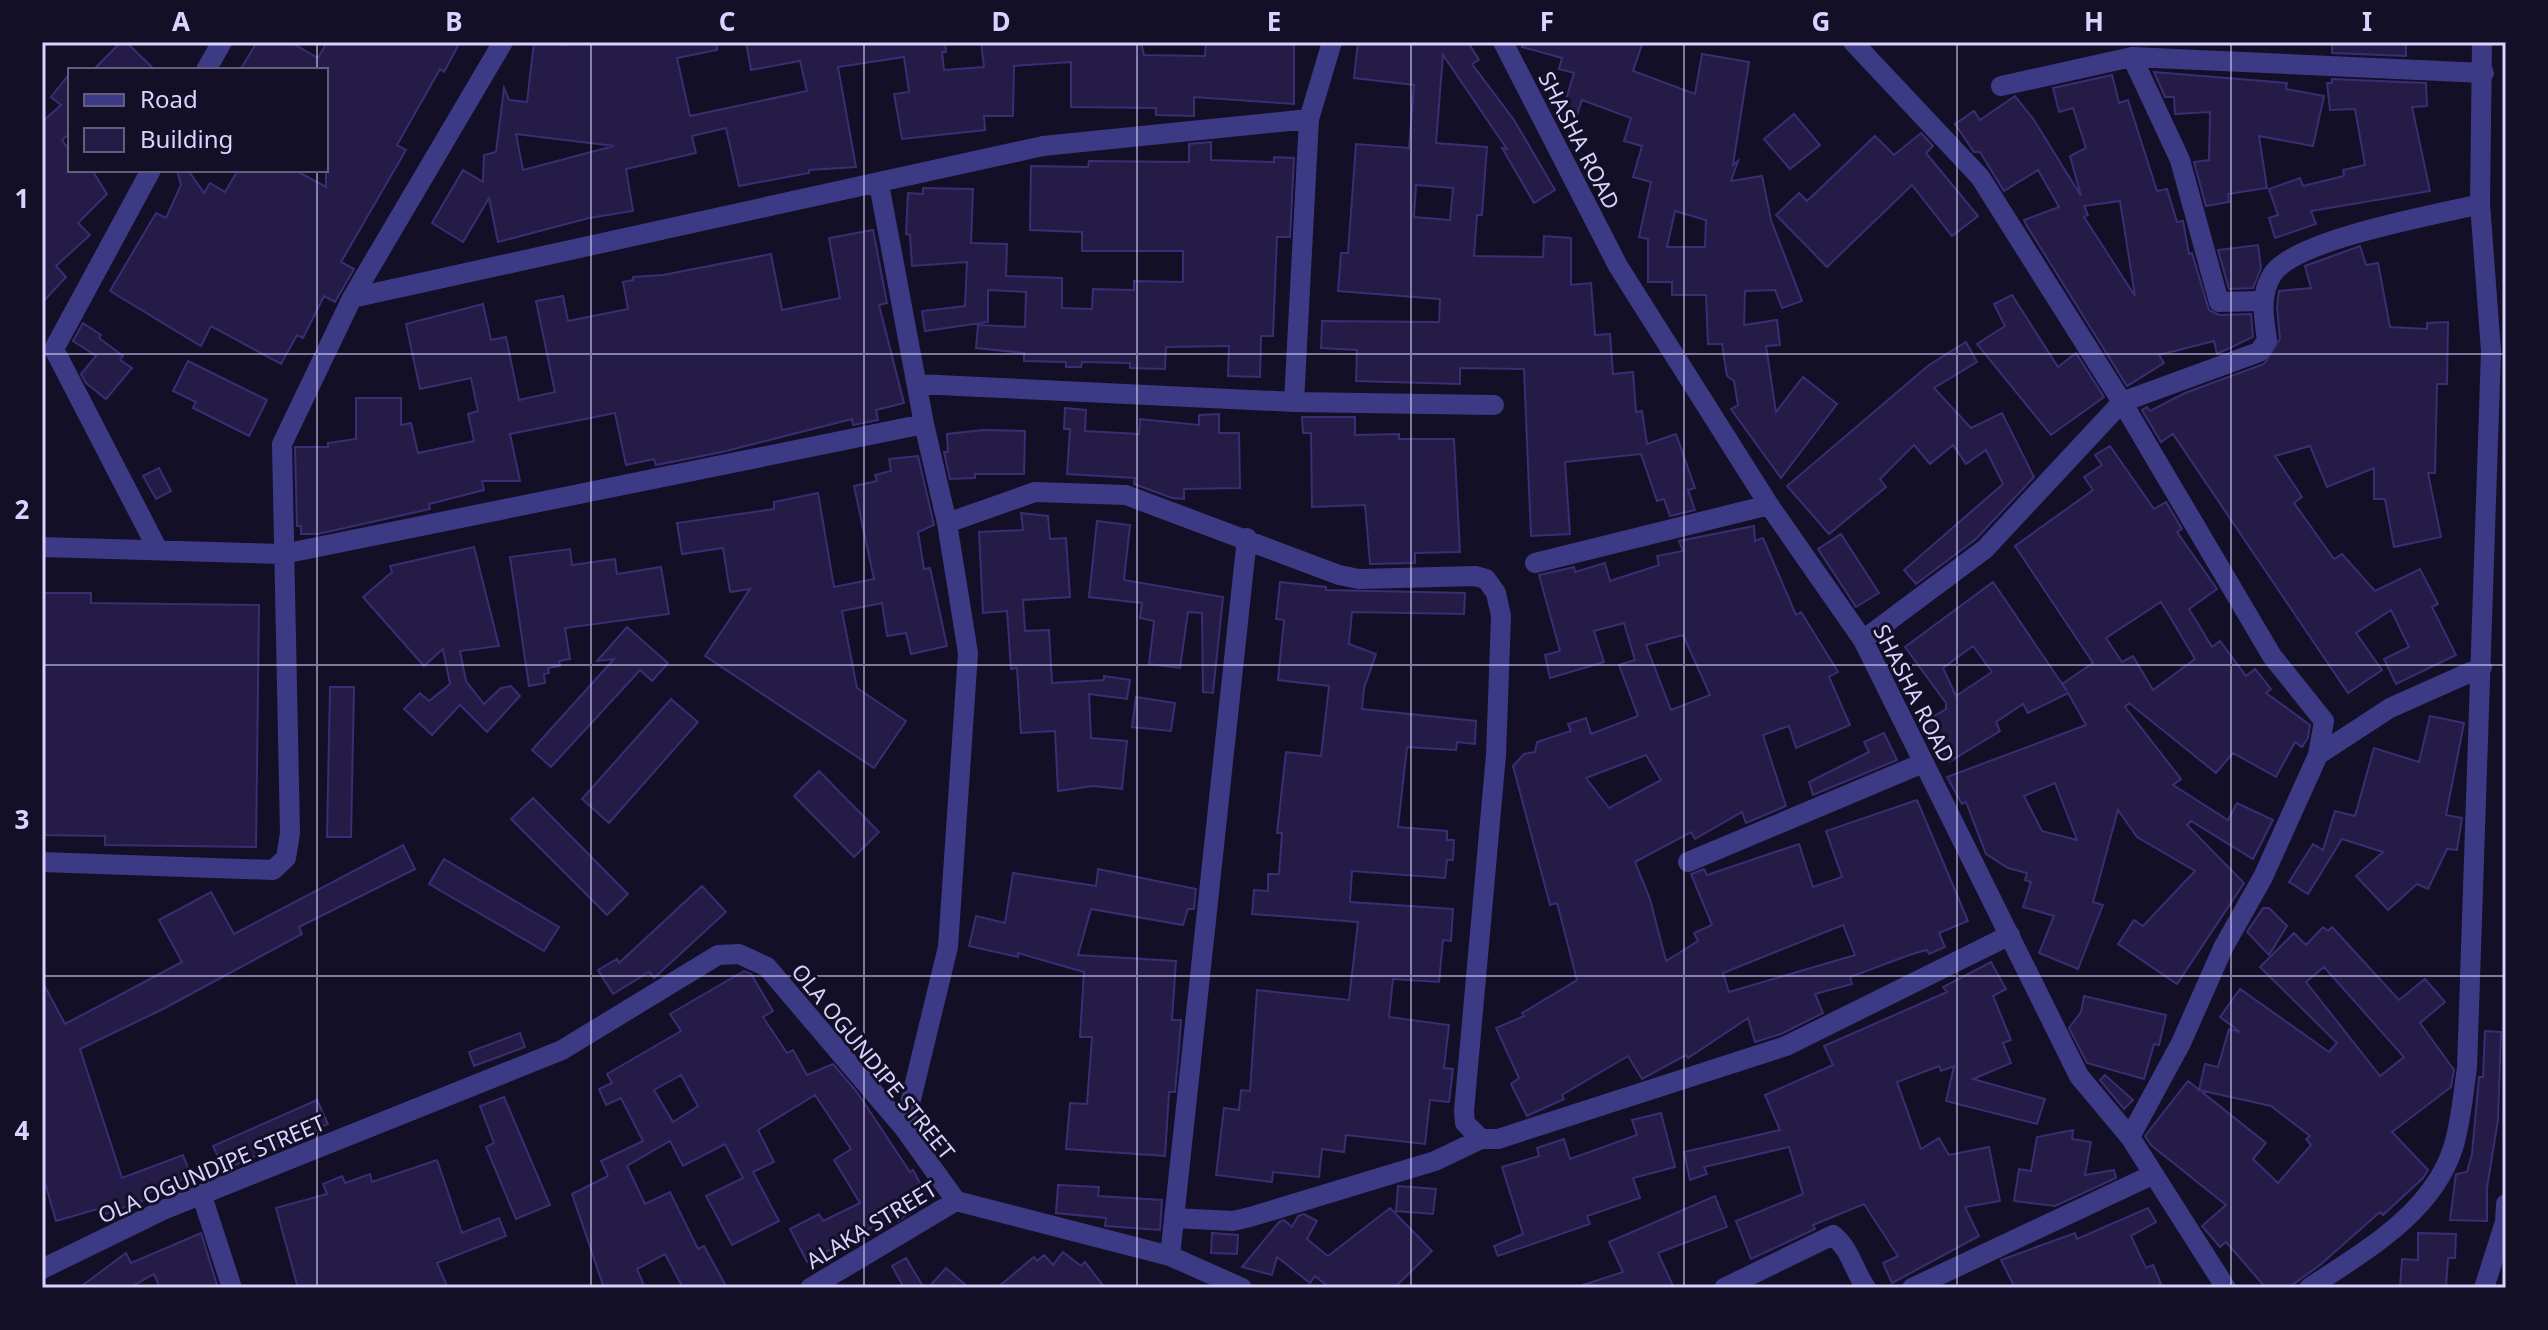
<svg xmlns="http://www.w3.org/2000/svg" width="2548" height="1330" font-family="'Noto Sans',sans-serif">
	<style>
		.building { fill: #241b47; stroke: #3b2d73; stroke-width: 2; fill-rule: evenodd }
		.lines { fill: none; stroke-linecap: round; stroke-linejoin: round }
		.minor { stroke: #3d3a85; stroke-width: 20 }
		.grid { fill: none; stroke: #d9d4ff; stroke-width: 2; stroke-opacity: 0.55 }
		.labels { text-anchor: middle; dominant-baseline: central; stroke-width: 6; stroke-linejoin: round; paint-order: stroke }
		.street-label { font-size: 22px; fill: #d9d4ff; stroke: #130f26 }
		.neatline { fill: none; stroke: #d9d4ff; stroke-width: 3 }
		.grid-label { font-size: 26px; text-anchor: middle; font-weight: bold; fill: #d9d4ff }
	</style>
	<rect width="100%" height="100%" fill="#130f26"/>
	<path class="building" d="M121,42H126L155,70H93Z
		M257,42H290L318,58L327,42H460L444,72L440,69L397,145L406,150L341,262L354,269L335,302L324,296L303,338L297,335L281,364L211,326L201,346L110,291L156,213L166,218L181,185L177,170H188L204,193L210,183L225,192L238,170H295L326,187V70H240Z
		M534,42L565,45L579,42H717V50L677,58L690,116L807,91L800,61L751,70L746,42H945L946,52H942L944,70L984,67L981,42H1141L1144,55L1205,56L1206,42H1294V104L1194,97V116L1156,115V108L1071,107V62L1014,66L1013,116H984L985,130L902,139L894,94L909,92L904,57L838,67L856,167L809,170V173L739,186L726,128L692,136L696,153L626,169L633,211L589,218L498,242L489,198L463,242L432,223L463,170L483,182L484,155L496,152L504,88L509,100L527,102ZM516,134L614,146L523,170Z
		M1358,42H1468L1479,60L1472,64L1514,120L1555,190L1534,203L1502,148L1507,149L1443,55L1436,143L1487,147L1482,215H1477L1474,256L1543,257L1544,236L1571,238V285L1591,283L1595,335L1610,334L1613,374L1633,372L1636,412L1642,411L1647,444L1676,434L1695,488L1688,490L1695,510L1670,516L1664,499L1657,501L1641,454L1565,462L1570,534L1531,536L1524,369L1460,368V384L1356,381L1357,350L1321,348L1322,321L1439,322L1440,299L1338,291L1341,253H1348L1356,144L1409,148L1414,85L1354,78ZM1416,185L1453,188L1450,220L1414,217Z
		M1523,42H1643L1633,71L1695,94L1702,54L1749,62L1733,165L1738,161L1731,181L1762,176L1771,220L1802,301L1782,308L1775,290L1745,291L1744,325L1777,320L1780,345L1766,346L1776,412L1803,377L1837,404L1781,478L1731,409L1738,405L1734,381L1727,376L1722,344H1708L1706,295H1672V282H1648V239L1639,237L1651,182L1633,177L1642,146L1624,141L1631,118L1582,100L1576,118L1562,113L1574,73L1559,69L1562,58L1522,47ZM1675,211L1706,220L1705,247H1667Z
		M2332,42H2406V56L2332,53Z
		M2154,72L2287,83L2286,89L2324,96L2313,146L2259,136L2267,188L2228,194L2229,202L2206,206L2194,162L2209,160L2210,112L2175,114L2174,97H2165Z
		M70,73V133L62,140L70,151V170H92L107,194L78,223L90,235L56,266L66,277L42,303V122L61,105L51,97Z
		M2112,75L2119,103L2128,100L2157,191L2167,189L2177,222L2183,221L2189,254L2192,253L2209,310L2219,315L2251,314L2253,337L2217,354L2214,341L2159,355L2164,363L2127,386L2027,226L2024,220L2059,207L2038,170L2004,191L1980,152H1974L1955,124L1974,111L1980,120L2015,96L2034,120L2081,196L2070,156L2086,148L2073,108L2059,112L2053,88ZM2120,201L2135,296L2084,217L2088,215L2084,206Z
		M2332,79L2426,83L2427,106L2412,107L2430,191L2311,211L2316,224L2275,238L2269,218L2278,215L2269,189L2300,178L2303,186L2344,176L2343,170L2365,165L2355,109L2330,110L2327,83H2332Z
		M1794,114L1820,145L1790,169L1764,139Z
		M1921,133L1933,146L1926,153L1978,216L1952,236L1912,185L1827,267L1776,215L1799,193L1807,201L1875,136L1894,155Z
		M1211,142V160L1274,162V157L1294,158L1290,237H1277L1273,336H1261L1260,377L1228,376L1229,346L1166,347L1165,369L1130,368V363L1082,362L1081,367H1066V362L1024,361V353L976,348L978,325L1025,327L1026,292L988,290V322L925,331L922,311L965,306L967,262L912,266L910,235L906,234L908,193L923,194V188L973,189L971,243L1007,244L1006,276L1062,278V308L1092,309L1093,289L1134,290V281L1183,282V251H1082V232L1030,230L1031,166L1088,167L1089,161L1189,162V144Z
		M873,230L887,303L879,305L904,403L876,410L878,420L853,425L852,419L722,452L656,465L654,459L626,465L615,413L510,434L520,481H482L484,490L429,504L430,509L318,534H301V526H297L295,447H328V443L356,439V398H401V425L411,423L418,453L474,441L468,414L478,411L471,378L420,389L406,324L483,304L491,340L506,337L519,400L555,392L536,301L563,296L568,321L628,309L623,282L633,280V277L663,275L771,254L782,310L840,298L829,238Z
		M2258,245L2261,268L2253,288L2229,289L2218,250Z
		M2360,246L2366,265L2378,263L2390,327L2427,329V323L2448,322L2447,384H2437L2435,473H2428L2441,537L2394,547L2385,499H2374V468L2327,487L2310,446L2275,456L2302,497L2294,503L2334,559L2342,554L2375,591L2420,569L2438,604L2432,607L2456,655L2396,684L2384,659L2409,647L2391,610L2356,633L2382,670L2348,693L2173,434L2161,442L2142,410L2147,407L2150,411L2185,393L2264,364L2280,339L2277,307L2279,291L2311,288L2305,266Z
		M2012,295L2058,367L2076,353L2104,397L2051,435L1977,344L2005,326L1994,304Z
		M83,323L101,335L99,338L123,356L120,360L132,368L106,399L86,383L81,374L96,356L73,341Z
		M1966,342L1977,362L1934,388L1971,428L2002,413L2034,477L1976,539L1916,584L1904,570L2003,484L1986,450L1966,464L1953,445L1930,464L1914,445L1880,479L1886,487L1829,534L1787,486L1929,365Z
		M188,361L267,400L249,436L193,408L196,402L173,391Z
		M1065,408L1086,410L1085,431L1139,434L1140,419L1199,425V415L1219,414V433H1239L1240,488L1184,489V499L1172,498L1134,484L1135,478L1067,474L1070,429H1064Z
		M1302,417H1355V435L1399,434V439H1454L1460,552L1415,553V563L1370,564L1365,505L1312,507L1311,433H1303Z
		M983,430L1025,431L1024,474H975V478L950,479L944,452H948L947,434Z
		M2110,446L2154,509L2166,502L2182,529L2177,532L2217,589L2189,609L2212,647L2220,641L2246,676L2255,669L2271,689L2266,693L2310,725L2308,738L2302,747L2295,742L2276,777L2233,753L2216,773L2129,703L2125,707L2181,779L2173,785L2228,820L2237,803L2273,820L2253,859L2191,821L2187,825L2244,883L2177,984L2118,944L2134,920L2143,926L2195,871L2137,837L2118,810L2093,902L2103,905L2078,969L2039,953L2054,916L2023,907L2031,882L2025,880L2027,873L2008,868L1986,854L1966,802L1962,804L1947,777L2086,725L2068,693L2028,713L2023,704L1996,722L2000,731L1949,762L1924,722L1946,709V703L1905,647L1993,582L2067,691L2062,684L2093,663L2015,546L2093,490L2084,477L2102,465L2095,455ZM2161,602L2195,659L2153,690L2133,656L2122,662L2106,638ZM1973,646L1992,672L1956,696L1943,668ZM2055,783L2077,840L2042,831L2024,796Z
		M918,456L934,525L918,532L924,569L930,568L947,646L911,654L906,633L887,636L882,603L842,611L857,688L906,721L874,768L705,656L750,589L730,592L723,548L682,554L677,523L774,509V502L818,493L834,587L874,579L854,486L877,481L875,475L891,471L889,459Z
		M159,468L171,491L156,499L143,476Z
		M1021,513L1048,516L1050,539L1066,538L1070,597L1023,600L1025,631L1049,630L1052,683L1104,680V676L1130,680L1127,699L1089,694L1091,738L1127,741L1122,789L1093,786L1058,791L1055,731L1021,733L1017,668L1011,669L1007,611L983,613L979,532L1023,530Z
		M1097,521L1130,525L1124,580L1223,597L1213,693L1203,692L1202,613L1188,612L1180,668L1149,664L1154,621L1140,618L1142,603L1089,597Z
		M1754,526L1755,541L1763,538L1796,615L1801,612L1838,672L1829,677L1850,725L1796,748L1789,726L1763,735L1786,806L1746,823L1742,812L1695,839L1691,832L1635,862L1650,899L1666,961L1698,941L1694,933L1712,925L1691,874L1704,869L1707,875L1799,844L1813,887L1842,877L1826,831L1917,800L1968,921L1939,933L1945,947L1929,954L1927,950L1912,954L1850,977L1852,984L1815,994L1823,1013L1781,1034L1755,1042L1748,1018L1688,1058L1686,1055L1642,1079L1628,1056L1562,1095L1564,1099L1527,1116L1511,1084L1519,1078L1496,1028L1524,1016L1522,1013L1577,980L1557,903L1550,905L1513,766L1524,754L1535,752L1537,742L1571,731L1568,724L1586,718L1591,734L1638,716L1619,665L1635,660L1624,623L1594,631L1604,662L1550,678L1545,655L1560,651L1539,575L1574,567L1575,572L1605,563L1610,581L1659,565L1657,556L1683,551L1679,541ZM1683,635L1710,695L1671,710L1646,645ZM1646,755L1661,780L1609,808L1586,778ZM1843,925L1855,955L1729,992L1723,973Z
		M1841,534L1879,593L1856,607L1818,549Z
		M474,547L499,646L460,651L466,681L484,704L501,688L511,686L520,696L487,732L460,705L432,735L404,709L420,693L429,701L450,684L443,649L424,666L363,597L392,572L390,566Z
		M570,549L572,565L615,559L617,574L661,567L669,614L565,628L570,659L559,661L560,666L548,668L549,673L544,674L545,683L529,686L510,557Z
		M1280,582L1326,587V590L1465,593L1464,614L1352,612L1349,644L1376,654L1364,688L1362,709L1476,721L1475,744L1457,742L1456,750L1407,747L1398,827L1447,831V840H1454L1453,860H1447L1445,878L1352,871L1350,902L1453,909L1451,941L1443,940L1439,982L1393,979L1389,1017L1449,1025L1444,1068L1453,1069L1449,1102L1430,1100L1425,1144L1346,1135L1344,1152L1322,1149L1319,1177L1273,1172L1272,1182L1216,1175L1224,1108L1239,1110L1241,1090L1250,1091L1257,990L1349,1000L1358,922L1252,914L1254,890L1268,891V874H1279L1282,833H1277L1286,752L1321,756L1329,686L1278,680L1284,620L1276,619Z
		M42,593H91V603L259,605L256,847L105,845V836L42,835Z
		M627,627L668,663L652,681L640,670L551,767L532,750L614,659L597,661Z
		M330,687H354L351,837H327Z
		M1136,697L1175,703L1171,731L1132,727Z
		M671,699L698,722L609,823L582,799Z
		M2430,716L2464,723L2446,815L2462,818L2457,850L2447,849L2428,889L2417,884L2388,910L2356,876L2383,852L2342,839L2308,894L2289,882L2313,844L2323,850L2335,811L2355,816L2374,748L2419,762Z
		M1884,733L1897,760L1813,795L1809,782L1869,752L1864,742Z
		M819,771L879,832L854,857L794,796Z
		M533,798L628,894L607,915L511,819Z
		M403,845L415,869L299,927L302,934L163,1009L80,1049L122,1178L183,1155L191,1176L146,1194L148,1199L103,1215L101,1208L56,1221L42,1172V981L65,1024L182,962L159,920L211,892L234,934Z
		M444,859L559,927L544,951L429,884Z
		M1098,869L1196,889L1194,909H1188L1183,925L1091,909L1078,955L1176,961L1172,1020H1181L1179,1048L1175,1092H1169L1165,1156L1066,1149L1070,1103L1087,1104L1092,1037H1080L1084,972L1018,953V957L969,946L976,916L1005,923L1013,873L1096,886Z
		M702,886L726,912L654,978L649,972L613,994L598,970L617,959L619,963Z
		M2263,908H2269L2287,926L2269,955L2247,932Z
		M2323,927L2328,931L2332,927L2399,1000L2425,979L2445,1002L2420,1023L2454,1070L2451,1087L2392,1132L2428,1170L2423,1178L2383,1215L2380,1212L2320,1265L2288,1288H2266L2226,1242L2220,1247L2202,1226L2226,1205L2151,1145L2145,1136L2188,1081L2266,1143L2253,1159L2278,1183L2311,1145L2306,1139L2310,1136L2271,1106L2199,1090L2205,1064L2218,1067L2229,1029L2240,1032L2220,1017L2240,989L2329,1052L2337,1043L2260,967L2294,933L2306,945ZM2324,967L2404,1057L2380,1076L2306,982Z
		M1991,962L2006,989L1993,996L2011,1040L2003,1043L2011,1063L1973,1079L2045,1099L2037,1124L1946,1101L1954,1066L1941,1071L1939,1066L1897,1082L1921,1149L1939,1138L1949,1155L1989,1147L2000,1201L1965,1207L1979,1236L1892,1283L1883,1263L1898,1256L1864,1204L1813,1225L1815,1229L1751,1259L1736,1221L1803,1194L1789,1147L1704,1167L1707,1174L1690,1180L1684,1152L1780,1130L1765,1095L1833,1065L1824,1046L1947,992L1943,987Z
		M744,971L751,974L773,1011L763,1017L787,1053L793,1050L807,1075L833,1064L857,1092L910,1172L913,1170L926,1195L914,1200L918,1208L898,1221L895,1215L807,1262L790,1229L819,1214L823,1221L860,1203L834,1160L851,1149L815,1095L758,1130L774,1162L753,1172L779,1221L732,1245L706,1196L743,1178L725,1144L683,1166L670,1141L627,1166L645,1204L670,1192L698,1249L704,1246L727,1288H683L665,1254L637,1269L645,1288H604L572,1194L608,1176L601,1161L643,1141L621,1098L606,1105L599,1089L612,1083L607,1074L681,1031L670,1014ZM681,1075L698,1106L673,1122L654,1090Z
		M2084,996L2166,1015L2159,1045L2154,1044L2144,1079L2087,1063L2069,1028L2081,1012Z
		M2485,1031L2501,1032L2498,1120L2487,1188V1221L2450,1220L2456,1174L2467,1172L2472,1154L2479,1077H2483Z
		M520,1033L525,1047L474,1066L469,1052Z
		M2105,1075L2133,1100L2124,1109L2100,1080Z
		M504,1097L550,1205L516,1219L486,1147L494,1143L480,1106Z
		M317,1100L328,1124L224,1170L213,1146Z
		M1661,1113L1675,1167L1633,1178L1640,1198L1587,1216L1590,1224L1498,1256L1494,1246L1523,1234L1502,1167L1539,1156L1537,1148L1564,1139L1570,1159L1637,1135L1632,1120Z
		M2073,1130L2072,1139L2091,1142L2085,1175L2114,1170L2116,1178L2055,1206L2014,1201L2019,1169L2031,1171L2037,1137Z
		M437,1160L462,1233L499,1218L506,1236L437,1263L448,1288H298L276,1208L327,1194L323,1184L342,1176L345,1183L370,1174L372,1182Z
		M1058,1185L1099,1187L1098,1196L1162,1200L1160,1230L1105,1226L1106,1218L1056,1213Z
		M1398,1186L1436,1189L1433,1214L1396,1211Z
		M1715,1196L1727,1227L1658,1253L1674,1288H1583V1285L1623,1272L1609,1242Z
		M1390,1208L1432,1251L1394,1288H1330L1315,1276L1310,1283L1277,1257L1272,1275L1242,1267L1279,1222L1284,1220L1292,1227L1298,1216L1304,1214L1317,1221L1307,1239L1328,1256Z
		M2148,1208L2156,1222L2131,1236L2146,1268L2153,1265L2161,1284L2151,1288H2015L2001,1260L2075,1233L2077,1239Z
		M201,1233L218,1288H160L154,1274L129,1288H79L126,1253L131,1263Z
		M1212,1233L1238,1235L1237,1254L1211,1253Z
		M2418,1233L2456,1234L2455,1258H2448L2446,1288L2400,1286L2402,1259L2418,1260Z
		M1063,1252L1081,1266L1085,1262L1105,1288H997L1034,1257L1037,1261L1044,1255L1053,1265Z
		M906,1258L924,1288H904L892,1266Z
		M946,1268L969,1288H928Z"/>
	<g class="lines">
		<path class="minor" d="M1503,42L1618,266L1769,505L1863,640L2079,1076L2130,1137L2226,1288
			M1853,42L1980,177L2122,402L2272,656L2324,721L2318,755L2263,877L2223,948L2181,1043L2130,1137
			M2132,57L2180,160L2219,302L2261,301
			M206,70L222,42
			M2001,86L2132,57L2484,73
			M151,170L54,349L157,548
			M879,184L924,424L947,523L968,653L948,947L904,1128
			M352,298L1043,146L1309,119
			M917,384L1294,402L1494,405
			M1294,402L1309,119L1332,42
			M947,523L1035,492L1126,495L1339,575L1359,579L1475,576L1486,579L1496,593L1501,616L1496,755L1464,1111L1465,1123L1481,1139H1498L1786,1046L2010,935
			M42,547L283,554L924,424
			M1535,563L1769,505
			M1863,640L1985,549L2122,402L2259,352L2267,340C2264,317 2259,297 2272,275C2294,239 2436,215 2480,204
			M2318,755L2390,708L2482,667
			M42,862L273,870L286,858L290,833L282,444L352,298L503,42
			M1688,862L1923,763
			M202,1196L232,1288
			M1174,1218L1233,1221L1250,1217L1435,1161L1481,1139
			M1170,1256L1247,538
			M42,1269L163,1210L562,1050L718,955L739,954L767,967L904,1128L956,1201L1170,1256L1242,1288
			M810,1288L956,1201
			M1724,1288L1833,1235C1851,1250 1853,1269 1866,1288
			M1912,1288L2152,1175
			M2309,1288C2363,1252 2432,1214 2453,1148C2461,1123 2463,1094 2467,1068L2491,351L2480,204L2482,42
			M2484,1288L2505,1222L2506,1204"/>
	</g>
	<path class="grid" d="M317,42V70M591,42V1288M864,42V1288M1137,42V1288M1411,42V1288M1684,42V1288M1957,42V1288M2231,42V1288M317,170V1288M42,354H2506M42,665H2506M42,976H2506"/>
	<g class="labels">
		<g class="street-label">
			<text transform="translate(1580 140) rotate(63)">SHASHA ROAD</text>
			<text transform="translate(1915 693) rotate(63)">SHASHA ROAD</text>
			<text transform="translate(874 1061) rotate(51)">OLA OGUNDIPE STREET</text>
			<text transform="translate(211 1168) rotate(-23)">OLA OGUNDIPE STREET</text>
			<text transform="translate(871 1224) rotate(-31)">ALAKA STREET</text>
		</g>
	</g>
	<rect width="2548" height="1330" fill="none" stroke="#130f26" stroke-width="88"/>
	<rect x="68" y="68" width="260" height="104" fill="#130f26" stroke="#625e7d" stroke-width="2"/>
	<rect x="84" y="94" width="40" height="12" fill="#3d3a85" stroke="#625e7d" stroke-width="2"/>
	<text x="140" y="108" font-size="24" fill="#d9d4ff">Road</text>
	<rect x="84" y="128" width="40" height="24" fill="#241b47" stroke="#625e7d" stroke-width="2"/>
	<text x="140" y="148" font-size="24" fill="#d9d4ff">Building</text>
	<rect x="44" y="44" width="2460" height="1242" class="neatline"/>
	<g class="grid-label">
		<text x="181" y="31">A</text>
		<text x="454" y="31">B</text>
		<text x="727" y="31">C</text>
		<text x="1001" y="31">D</text>
		<text x="1274" y="31">E</text>
		<text x="1547" y="31">F</text>
		<text x="1821" y="31">G</text>
		<text x="2094" y="31">H</text>
		<text x="2367" y="31">I</text>
		<text x="22" y="208">1</text>
		<text x="22" y="519">2</text>
		<text x="22" y="829">3</text>
		<text x="22" y="1140">4</text>
	</g>
</svg>
